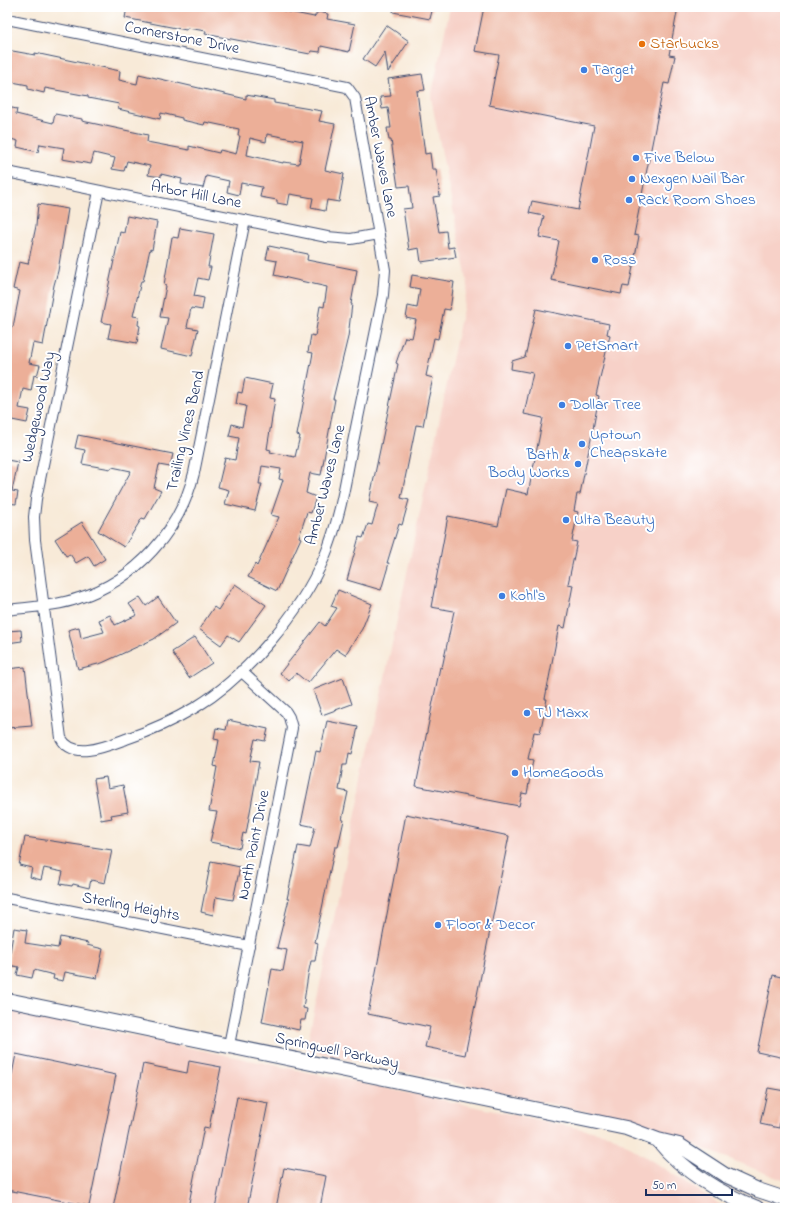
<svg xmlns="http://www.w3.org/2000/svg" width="792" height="1215" font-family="'Indie Flower',sans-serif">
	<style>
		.built { fill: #f7d1c8 }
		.building { fill: #ecaf98; fill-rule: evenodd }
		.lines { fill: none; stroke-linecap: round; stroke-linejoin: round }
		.street-casing { stroke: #3c4b70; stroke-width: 12 }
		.secondary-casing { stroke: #3c4b70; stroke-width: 16 }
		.street { stroke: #fff; stroke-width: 10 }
		.secondary { stroke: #fff; stroke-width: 14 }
		.food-dot { fill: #e8710a; stroke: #fff; stroke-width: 1.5 }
		.shop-dot { fill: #3f7fe0; stroke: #fff; stroke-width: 1.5 }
		.labels { text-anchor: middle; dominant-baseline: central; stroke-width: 4; stroke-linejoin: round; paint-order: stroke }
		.street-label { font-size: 16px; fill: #1b2f5e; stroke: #fff }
		.food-label { font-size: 16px; fill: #c56008; stroke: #fff; text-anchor: start }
		.shop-label { font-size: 16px; fill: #366cbe; stroke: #fff; text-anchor: start }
	</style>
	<rect width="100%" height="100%" fill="#fff"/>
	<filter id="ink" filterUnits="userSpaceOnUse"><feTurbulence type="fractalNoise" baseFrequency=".025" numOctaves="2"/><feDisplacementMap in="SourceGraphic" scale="8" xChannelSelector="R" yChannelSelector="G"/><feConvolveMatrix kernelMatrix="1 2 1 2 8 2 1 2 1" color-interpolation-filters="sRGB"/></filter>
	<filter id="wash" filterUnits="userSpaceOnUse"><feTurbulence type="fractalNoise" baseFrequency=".012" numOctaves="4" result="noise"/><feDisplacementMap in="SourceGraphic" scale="16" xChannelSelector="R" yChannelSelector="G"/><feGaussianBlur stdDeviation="0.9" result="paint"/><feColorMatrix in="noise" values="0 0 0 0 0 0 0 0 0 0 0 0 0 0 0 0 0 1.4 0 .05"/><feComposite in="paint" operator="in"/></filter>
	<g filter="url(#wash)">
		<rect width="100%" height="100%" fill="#f8ead8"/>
		<path class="built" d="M450,7H785V1181L642,1124L306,1050L468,285L431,98Z
			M7,1010L611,1135L726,1208H7Z"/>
		<g id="blocks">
			<path class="building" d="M127,7H265L314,17L318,12L328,14L327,19L355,24L349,52L321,46L320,52L312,51L310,54L205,34L206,31L187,28L186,30L125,18Z
				M394,7H433L430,19L393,12Z
				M484,7H678L669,55L675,56L669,84L664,83L634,235L639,236L629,287L623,286L621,294L551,280L559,241L539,237L544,216L529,213L532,201L578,210L594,126L489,105L499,55L475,51Z
				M386,25L409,41L388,72L385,52L375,67L363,59Z
				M7,50L35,55V53L120,71L119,80L137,84L139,74L246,99V95L274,100V103L322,111L319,121L335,124L325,170L344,174L339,202L327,200L325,211L311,208L313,198L290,194L288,205L277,203V200L260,197L262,187L241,183L239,195L227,192L229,181L206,176L203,188L181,184L182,179L161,174V177L148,175L150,166L127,161L124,171L112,169L115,158L94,153L91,164L62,159L64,148L40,144L38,152L17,147L18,141L7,138V107L17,109L16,114L53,123L55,114L82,119V121L148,135L147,142L189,150V146L219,153L220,150L236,154L240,136H238L239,129L205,122L204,125L182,120V118L161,113L160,119L148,116L118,109L119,104L88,98V96L45,88L44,93L28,89V85L7,81ZM267,134L303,141L299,164L283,162V163L247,155L250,138L266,142Z
				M422,74L425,90L417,91L425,154L430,153L432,169H436L440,196L433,197L439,232L446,231L448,248L454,247L456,257L421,262L419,248L409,250L403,209L412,208L409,186L398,187L391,140H389L387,128H391L388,108L382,109L380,97L391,96L388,79Z
				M38,204L68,209L58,271L54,285L43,345L33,343L29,363L40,365L37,376L34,375L31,391L23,389L19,408L30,410L27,423L7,419V326L13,327L20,291L13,289L19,262L28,264L36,226Z
				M127,216L157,222L152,250L150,249L143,281H141L133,316L139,317L138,325L140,326L137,343L108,338L111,324L101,322L120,232L124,233Z
				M180,228L214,234L208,267H211L208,280L198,278L194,296L204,298L202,310L191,308L187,327L198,329L192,356L161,349L168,318L160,317L166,286L164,285L172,237L178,238Z
				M269,246L308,254L307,260L357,270L351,304H352L348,337L333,399H335L321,475L310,473L306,493L316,497L311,513L307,512L299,537L301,538L277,591L248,577L255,564L257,566L279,517L271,515L283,480L279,479L281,469L262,466L259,484H262L255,511L225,504L229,490L218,487L225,458L235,460L239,438L229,436L232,424L242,427L246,406L236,404L238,392L242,393L245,378L273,384L270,398L275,399L267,449L271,450L270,452L295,457L300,436L297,435L313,353L308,352L311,335L315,336L320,306L324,307L327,287L274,275L277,261L266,259Z
				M412,275L454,282L450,310L444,309L438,339L434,338L426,376L433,378L428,400L423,426L416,425L401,498L409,500L402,525L399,524L387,563H389L381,590L347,580L359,537L363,538L368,524L372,525L378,504L369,502L398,364L396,363L405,337L412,338L416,320L406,318L408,306L417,308L420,289L410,287Z
				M536,309L609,324L607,334L610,335L596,395L599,396L593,429L580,494H577L574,511L578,512L572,541L577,542L568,584L573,585L565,628L559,626L545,699H547L540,733L534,732L528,759L533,760L527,794L522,793L519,806L416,786L440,667L442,668L454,611L431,607L448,516L498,526L506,489L528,494L543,418L524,414L533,373L511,369L512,361L525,357Z
				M78,435L173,454L170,467L159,465L154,488L161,491L145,519L142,518L124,547L98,531L131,471L112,467L111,469L82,464L85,450L75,448Z
				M7,460L18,462L12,491L18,492L16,504L7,503Z
				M82,522L105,559L94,566L88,556L76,563L70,554L66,556L55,539Z
				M235,584L266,605L239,642L228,635L221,645L199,629L214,607L218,610Z
				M338,590L372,604L362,629L345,655L336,649L308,683L296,673L289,681L280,673L320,622L325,626L337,608L331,606Z
				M140,597L146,606L158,597L176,623L154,639L102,663L78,669L68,630L79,627L81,638L104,632L99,620L110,615L115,625L137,615L129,604Z
				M21,630L22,641L7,643V631Z
				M195,637L212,663L189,678L172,652Z
				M25,667L32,726L7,728V669Z
				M343,678L352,704L322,715L313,690Z
				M228,720L268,729L265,741L255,739L250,761L259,762L246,834L243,833L240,848L210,842L217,812L209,811L217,767L214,766L219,740L214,739L216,728L226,730Z
				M327,721L358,727L352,754L349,753L347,765H343L339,790L348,792L342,820H344L338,847H335L329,875L315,942L318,943L315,961H311L308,975L303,1008L307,1009L305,1020H301L299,1030L262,1022L272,969L283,971L287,950L277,948L289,899H287L298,846L310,848L315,827L301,824L316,751L320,752Z
				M106,777L108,788L123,785L128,812L111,815L112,818L101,820L94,779Z
				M406,814L509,836L465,1055L425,1047L430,1027L368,1014Z
				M25,837L112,850L105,883L91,880L89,888L73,884L72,886L60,884L63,872L44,868L41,880L30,877L32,868L19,865Z
				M211,861L240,867L233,900L216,897L213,915L201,912Z
				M14,928L27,930L25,943L58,948L60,937L88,943L87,945L103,949L97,978L65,972L63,981L53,979L54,975L34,970L32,978L17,975L19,967L8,965Z
				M773,975L785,978V1058L757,1052Z
				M16,1054L116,1075L89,1206L7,1190V1100Z
				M189,1061L221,1067L209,1128L204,1127L188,1208H113L143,1064L187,1073Z
				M768,1088L785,1091L779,1128L760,1124Z
				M237,1097L268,1103L247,1208H215Z
				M284,1168L326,1176L320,1208H276Z"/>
		</g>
	</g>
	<g filter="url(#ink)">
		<use href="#blocks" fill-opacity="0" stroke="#3c4b70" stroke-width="1"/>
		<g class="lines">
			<g class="street-casing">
				<path id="street" d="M7,19L347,87L355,98L385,270L383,295C373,346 362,397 352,447C345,485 339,523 324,558C301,612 246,677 196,707C174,720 150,731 126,739C107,746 73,761 61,738L35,540L34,517L36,499L99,191
					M7,172L327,237L351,239L379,234
					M7,610C31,607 57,606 79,598C136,580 180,531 194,473L245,220
					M7,898L249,946
					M229,1045L292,728L289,717L286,712L241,671"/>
			</g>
			<g class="secondary-casing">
				<path id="secondary" d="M7,1000L626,1128L658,1140L679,1145L725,1175L758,1190L785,1199
					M658,1140C683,1171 720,1194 757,1208"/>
			</g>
			<use href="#street" class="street"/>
			<use href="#secondary" class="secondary"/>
		</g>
	</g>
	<circle class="food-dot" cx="642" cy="44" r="4"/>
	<g class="shop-dot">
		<circle cx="584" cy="70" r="4"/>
		<circle cx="636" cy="158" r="4"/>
		<circle cx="632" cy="179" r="4"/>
		<circle cx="629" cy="200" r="4"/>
		<circle cx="595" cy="260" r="4"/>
		<circle cx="568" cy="346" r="4"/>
		<circle cx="562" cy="405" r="4"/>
		<circle cx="582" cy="444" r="4"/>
		<circle cx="578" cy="464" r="4"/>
		<circle cx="566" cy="520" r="4"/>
		<circle cx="502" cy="596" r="4"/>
		<circle cx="527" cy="713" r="4"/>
		<circle cx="515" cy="773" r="4"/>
		<circle cx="438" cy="925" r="4"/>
	</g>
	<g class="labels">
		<g class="street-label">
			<text transform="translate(182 38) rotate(11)">Cornerstone Drive</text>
			<text transform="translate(380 157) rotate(79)">Amber Waves Lane</text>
			<text transform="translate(196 195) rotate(11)">Arbor Hill Lane</text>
			<text transform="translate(39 407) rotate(-78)">Wedgewood Way</text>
			<text transform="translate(186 431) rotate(-77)">Trailing Vines Bend</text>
			<text transform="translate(326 485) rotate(-76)">Amber Waves Lane</text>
			<text transform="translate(254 845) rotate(-79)">North Point Drive</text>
			<text transform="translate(131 907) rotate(11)">Sterling Heights</text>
			<text transform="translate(337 1051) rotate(12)">Springwell Parkway</text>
		</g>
		<g class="food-label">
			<text x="650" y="44">Starbucks</text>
		</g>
		<g class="shop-label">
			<text x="592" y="70">Target</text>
			<text x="644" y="158">Five Below</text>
			<text x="640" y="179">Nexgen Nail Bar</text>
			<text x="637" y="200">Rack Room Shoes</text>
			<text x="603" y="260">Ross</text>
			<text x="576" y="346">PetSmart</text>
			<text x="570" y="405">Dollar Tree</text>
			<text x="590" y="435">Uptown<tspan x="590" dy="18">Cheapskate</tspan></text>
			<text x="570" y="455" text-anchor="end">Bath &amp;<tspan x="570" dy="18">Body Works</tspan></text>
			<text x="574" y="520">Ulta Beauty</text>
			<text x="510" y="596">Kohl's</text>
			<text x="535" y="713">TJ Maxx</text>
			<text x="523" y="773">HomeGoods</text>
			<text x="446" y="925">Floor &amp; Decor</text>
		</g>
	</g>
	<rect width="792" height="1215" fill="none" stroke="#fff" stroke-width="24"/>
	<path d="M646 1189v6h86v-6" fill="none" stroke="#1b2f5e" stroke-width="2"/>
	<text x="652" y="1189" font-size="12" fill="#1b2f5e" stroke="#ffffff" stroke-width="3" paint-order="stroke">50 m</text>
</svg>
